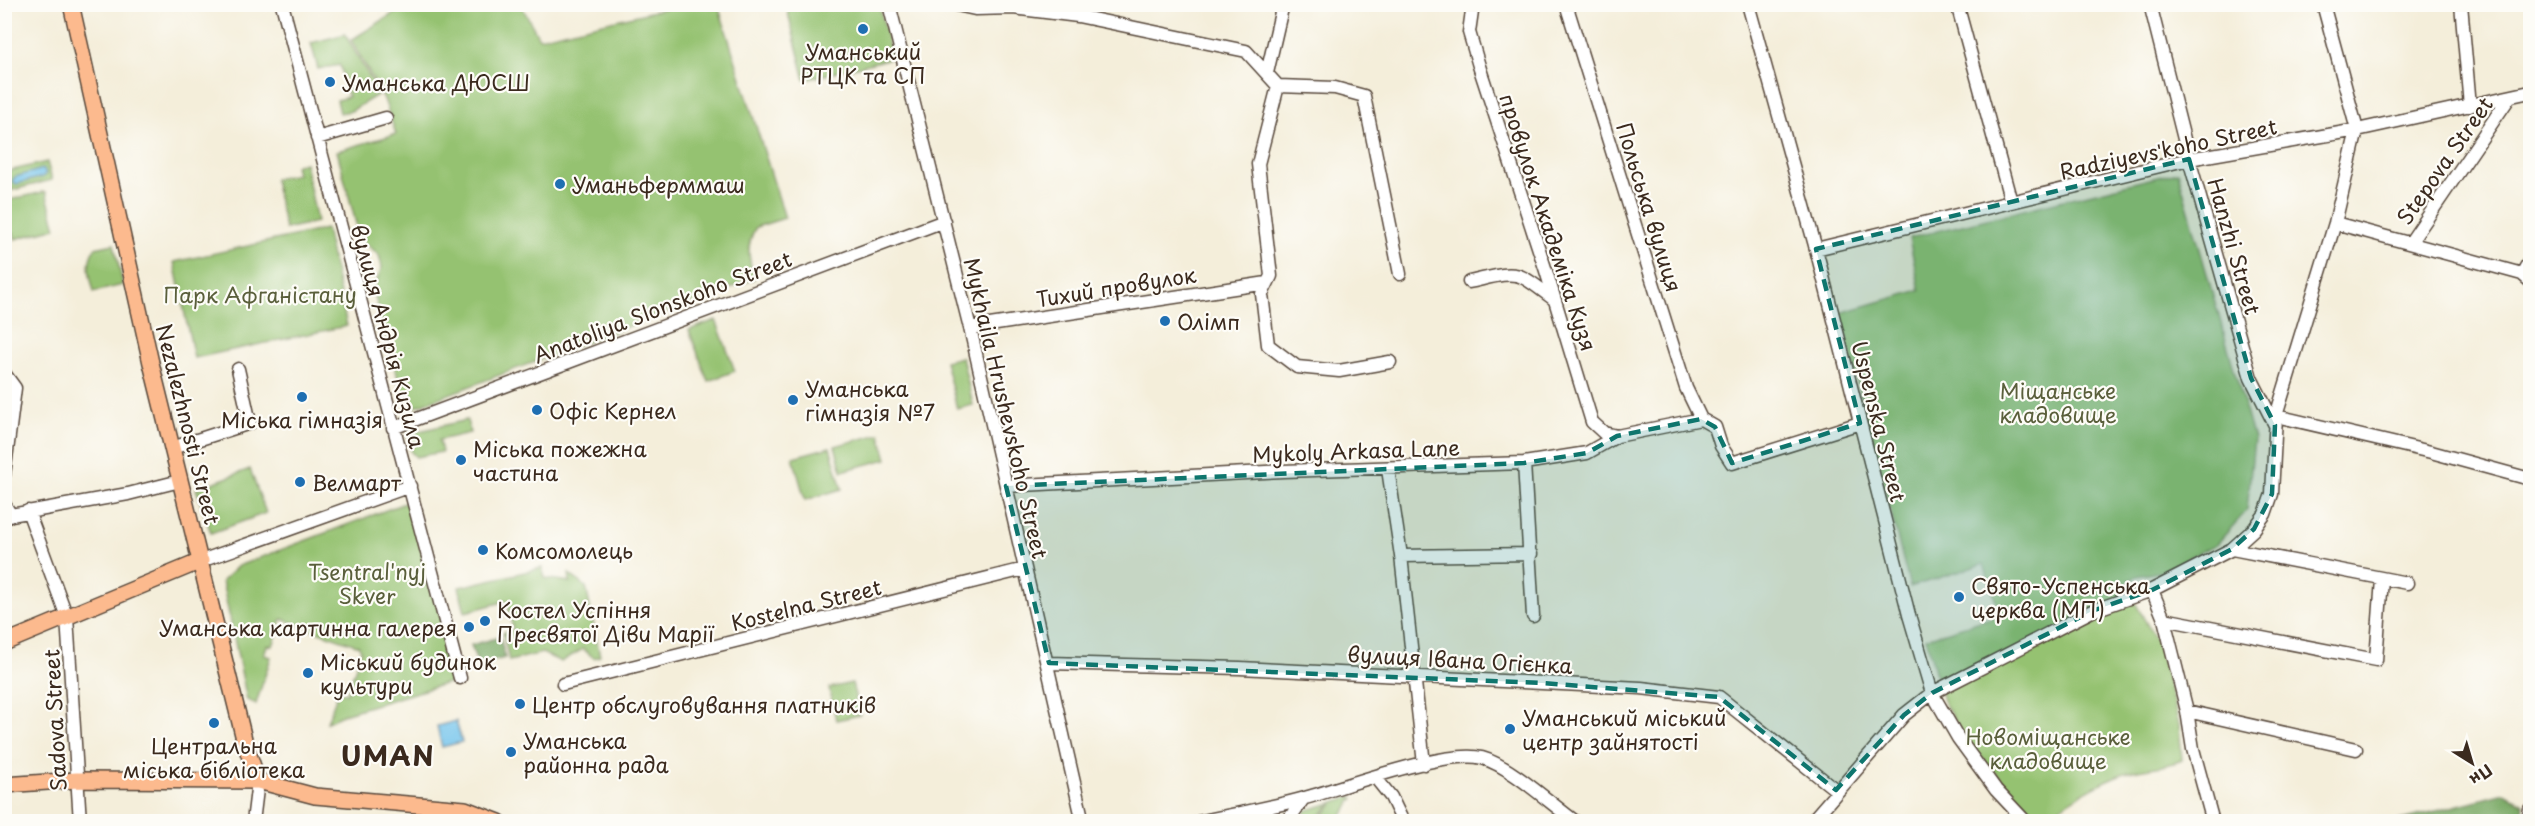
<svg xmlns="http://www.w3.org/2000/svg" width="2535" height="826" font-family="'Playpen Sans',sans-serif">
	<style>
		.green { fill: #95c271; stroke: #687648; stroke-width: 1.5 }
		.forest { fill: #78a863; stroke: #5a6940; stroke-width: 1.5 }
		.water { fill: #70c2ec; stroke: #567685; stroke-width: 1.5 }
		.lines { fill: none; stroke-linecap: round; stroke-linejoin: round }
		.minor-casing { stroke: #57473a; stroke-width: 15 }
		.major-casing { stroke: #57473a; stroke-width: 18 }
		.minor { stroke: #fff; stroke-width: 12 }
		.major { stroke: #fcba8e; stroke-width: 15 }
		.marked { fill: #0f766e; fill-opacity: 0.2; stroke: #0f766e; stroke-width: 4.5; stroke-dasharray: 12 8; stroke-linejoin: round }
		.poi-dot { fill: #1f6fb2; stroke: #fdfcf7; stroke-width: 2 }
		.labels { text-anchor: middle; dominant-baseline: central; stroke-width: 4.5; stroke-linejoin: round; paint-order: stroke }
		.poi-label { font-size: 21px; fill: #3b2a1e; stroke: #fdfcf7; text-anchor: start }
		.street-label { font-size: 21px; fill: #3b2a1e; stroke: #fdfcf7 }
		.park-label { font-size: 21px; fill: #5a5f3b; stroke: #fdfcf7 }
		.district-label { font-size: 27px; font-weight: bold; letter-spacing: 1.5px; fill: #3b2a1e; stroke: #fdfcf7 }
	</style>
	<rect width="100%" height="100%" fill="#fdfcf7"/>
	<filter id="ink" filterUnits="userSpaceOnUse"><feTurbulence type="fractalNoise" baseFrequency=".0167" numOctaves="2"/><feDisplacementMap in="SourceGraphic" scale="12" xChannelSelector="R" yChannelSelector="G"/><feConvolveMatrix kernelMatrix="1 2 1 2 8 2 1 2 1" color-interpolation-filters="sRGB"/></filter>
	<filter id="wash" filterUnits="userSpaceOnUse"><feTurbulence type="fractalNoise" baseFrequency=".008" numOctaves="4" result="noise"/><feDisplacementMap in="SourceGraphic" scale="24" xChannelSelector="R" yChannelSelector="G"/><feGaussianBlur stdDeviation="1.35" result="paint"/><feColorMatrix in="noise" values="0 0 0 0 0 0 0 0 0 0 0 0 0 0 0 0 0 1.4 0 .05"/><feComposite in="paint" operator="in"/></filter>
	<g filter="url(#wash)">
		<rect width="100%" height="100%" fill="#f4eeda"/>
		<path class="green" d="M407,5H521L539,38L680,5H718L785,218L756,227C745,245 749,259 754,279L407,410L373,290L382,267L379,255L360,239L337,151L396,134L384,99L351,40Z
			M786,5H879L892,58L805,80Z
			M345,34L379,94L351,111L340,113L337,100L348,97L340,65L318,69L311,43Z
			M47,162L52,180L5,192L4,172Z
			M305,163L317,222L285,229L274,179L297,174L295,165Z
			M2178,172L2254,439L2247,510L2217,544L2160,572L2137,576L2125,584L2158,644L2179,724L2182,760C2162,769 2142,767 2122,774C2092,785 2066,804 2040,821L1968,743L1943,701L1926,638L2000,615L1984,564L1910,587L1840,313L1920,290L1909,238Z
			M43,192H46L56,228L15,239L14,234L5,236V201Z
			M326,229L347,326L194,358L174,262Z
			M114,244L123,285L94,292C90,276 85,263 95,248Z
			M716,320L735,371L708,381L689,330Z
			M962,357L973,405L957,409L945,361Z
			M467,420L470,433L439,440L442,452L416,457L411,452L408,437L411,433Z
			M880,434L887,459L842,471L835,446Z
			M830,447L842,489L805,500L793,457Z
			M250,469L266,513L211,533L196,489Z
			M410,501L458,680L347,713L327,722L338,692L347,693L361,651L359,646L282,619L273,646L267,645L264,655L271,657L256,704L247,700L222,581L238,566Z
			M542,568L545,578L570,582L569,574L586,587L600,656L594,658L583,649L561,662L542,653L509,661L503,633L513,630L507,601L465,612L459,587Z
			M852,683L860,715L836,720L829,688Z
			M1351,796L1354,798L1338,821H1318L1335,802Z
			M1332,803L1315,821H1299L1307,810Z"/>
		<path class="forest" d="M500,637L505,658L482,664L477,663L471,645Z
			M2504,793L2524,804L2522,821H2398Z"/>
		<path class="water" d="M43,169L46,173L43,177L16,184L12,181L15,177Z
			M456,721L462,742L442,747L437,726Z"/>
	</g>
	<g filter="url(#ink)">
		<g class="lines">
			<g class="minor-casing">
				<path id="minor" d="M282,4L460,678
					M889,4L970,328L1083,822
					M952,4L975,9L1013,8L1078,16L1246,51L1278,86L1258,164L1271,276L1262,294L1268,345L1297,367L1339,371L1390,362
					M1473,4L1469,32L1479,66L1546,271L1592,422L1604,433L1617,436
					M1566,4L1686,388L1701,419L1715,427L1721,446L1732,463L1860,423
					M1748,4L1816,249L1909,615L1932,693L1958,738L1996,790L2026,822
					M1957,4L2011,202
					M2150,4L2189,159L2251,378L2275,425
					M2461,4L2470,106
					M1267,73L1283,4
					M1278,86L1335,88L1364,96L1400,274
					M317,138L386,118
					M2335,223L2522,274L2530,281
					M2410,243L2509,98
					M1816,249L2189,159L2357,130L2530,92
					M2522,274L2530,260
					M1469,282C1519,271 1513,268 1555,300
					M970,328L1267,283
					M4,373L15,388L4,475
					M2276,416L2335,223L2357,130L2323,4
					M393,428L944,221
					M172,448L250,423L238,369
					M1524,463L1533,616
					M1388,469L1401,556L1424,764
					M1006,486L1283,471L1524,463L1587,453L1617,436L1701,419
					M4,504L11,515
					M28,511L67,617L80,822
					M4,519L11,515L128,494L180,481
					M2232,549L2407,583
					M1401,556L1531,554
					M201,561L410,486
					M2152,590L2164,619L2187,711L2193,749L2213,822
					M2164,619L2376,660L2382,579
					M1049,663L1240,668L1542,683L1641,688L1719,697L1836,790
					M563,684L1024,569
					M2187,711L2356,749
					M1375,777L1391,797L1403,822
					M253,822L258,781
					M1198,822C1233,814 1270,808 1305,798C1344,787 1446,749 1482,758C1509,765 1551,804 1576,822
					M1287,822L1303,799
					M1811,822L1904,715L1932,693L2092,611L2152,590L2232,549L2254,529L2265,514L2272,494L2276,416L2431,452L2530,479
					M2528,822L2530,809"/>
			</g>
			<g class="major-casing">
				<path id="major" d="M71,4L151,363L245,743L258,781
					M4,643L201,561
					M4,785L77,780L258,781L315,796L465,809L499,822"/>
			</g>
			<use href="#minor" class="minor"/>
			<use href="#major" class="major"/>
		</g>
	</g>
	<path class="marked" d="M2189,159L2251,378L2275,425L2272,494L2254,529L2232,549L2152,590L2092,611L1932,693L1904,715L1836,790L1719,697L1542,683L1049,663L1006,486L1524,463L1587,453L1617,436L1701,419L1715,427L1732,463L1860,423L1816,249Z"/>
	<g class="poi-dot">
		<circle cx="863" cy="29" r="6"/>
		<circle cx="330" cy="82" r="6"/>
		<circle cx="560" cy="184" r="6"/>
		<circle cx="1165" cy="321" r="6"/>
		<circle cx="302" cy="397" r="6"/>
		<circle cx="793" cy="400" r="6"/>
		<circle cx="537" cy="410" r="6"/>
		<circle cx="461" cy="460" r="6"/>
		<circle cx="300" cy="482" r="6"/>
		<circle cx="483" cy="550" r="6"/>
		<circle cx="1959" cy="597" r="6"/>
		<circle cx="485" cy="621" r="6"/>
		<circle cx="469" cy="627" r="6"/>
		<circle cx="308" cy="673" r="6"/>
		<circle cx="520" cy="704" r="6"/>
		<circle cx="214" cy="723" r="6"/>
		<circle cx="1510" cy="729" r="6"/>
		<circle cx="511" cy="752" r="6"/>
	</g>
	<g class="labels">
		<g class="poi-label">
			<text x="863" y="51" text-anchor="middle">Уманський<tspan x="863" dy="24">РТЦК та СП</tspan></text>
			<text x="342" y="82">Уманська ДЮСШ</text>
			<text x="572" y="184">Уманьферммаш</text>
			<text x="1177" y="321">Олімп</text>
			<text x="805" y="388">Уманська<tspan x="805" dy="24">гімназія №7</tspan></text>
			<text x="549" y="410">Офіс Кернел</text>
			<text x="302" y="419" text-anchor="middle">Міська гімназія</text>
			<text x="473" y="448">Міська пожежна<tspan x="473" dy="24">частина</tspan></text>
			<text x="312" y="482">Велмарт</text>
			<text x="495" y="550">Комсомолець</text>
			<text x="1971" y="585">Свято-Успенська<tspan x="1971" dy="24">церква (МП)</tspan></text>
			<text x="497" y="609">Костел Успіння<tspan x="497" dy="24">Пресвятої Діви Марії</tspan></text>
			<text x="457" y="627" text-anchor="end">Уманська картинна галерея</text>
			<text x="320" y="661">Міський будинок<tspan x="320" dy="24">культури</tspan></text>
			<text x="532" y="704">Центр обслуговування платників</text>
			<text x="1522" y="717">Уманський міський<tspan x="1522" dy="24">центр зайнятості</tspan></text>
			<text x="523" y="740">Уманська<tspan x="523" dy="24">районна рада</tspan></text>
			<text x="214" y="745" text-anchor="middle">Центральна<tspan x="214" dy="24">міська бібліотека</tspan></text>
		</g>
		<g class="street-label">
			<text transform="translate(2168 148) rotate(-12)">Radziyevsʹkoho Street</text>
			<text transform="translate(2444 160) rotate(-55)">Stepova Street</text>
			<text transform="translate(1650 207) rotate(73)">Польська вулиця</text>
			<text transform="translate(1549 222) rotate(72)">провулок Академіка Кузя</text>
			<text transform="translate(2235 246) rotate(74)">Hanzhi Street</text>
			<text transform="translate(1116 286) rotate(-9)">Тихий провулок</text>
			<text transform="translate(662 306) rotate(-21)">Anatoliya Slonskoho Street</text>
			<text transform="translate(389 336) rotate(75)">вулиця Андрія Кизила</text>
			<text transform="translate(1007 408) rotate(77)">Mykhaila Hrushevskoho Street</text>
			<text transform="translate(1880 421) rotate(76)">Uspenska Street</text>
			<text transform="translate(189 424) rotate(76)">Nezalezhnosti Street</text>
			<text transform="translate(1356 450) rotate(-2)">Mykoly Arkasa Lane</text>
			<text transform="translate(806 604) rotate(-14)">Kostelna Street</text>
			<text transform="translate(1460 659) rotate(3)">вулиця Івана Огієнка</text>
			<text transform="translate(54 720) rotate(-93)">Sadova Street</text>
		</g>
		<g class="park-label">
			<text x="260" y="294">Парк Афганістану</text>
			<text x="2058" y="390">Міщанське<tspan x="2058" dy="24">кладовище</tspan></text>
			<text x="367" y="571">Tsentral'nyj<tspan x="367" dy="24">Skver</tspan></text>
			<text x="2048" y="736">Новоміщанське<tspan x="2048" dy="24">кладовище</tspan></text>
		</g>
		<g class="district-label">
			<text x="388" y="754">UMAN</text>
		</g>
	</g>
	<rect width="2535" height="826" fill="none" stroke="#fdfcf7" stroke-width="24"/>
	<g transform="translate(2472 763) rotate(143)" stroke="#fdfcf7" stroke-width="4.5" paint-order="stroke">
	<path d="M0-4.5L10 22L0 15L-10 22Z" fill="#3b2a1e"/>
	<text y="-9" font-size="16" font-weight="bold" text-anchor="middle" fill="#3b2a1e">Пн</text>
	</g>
</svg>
